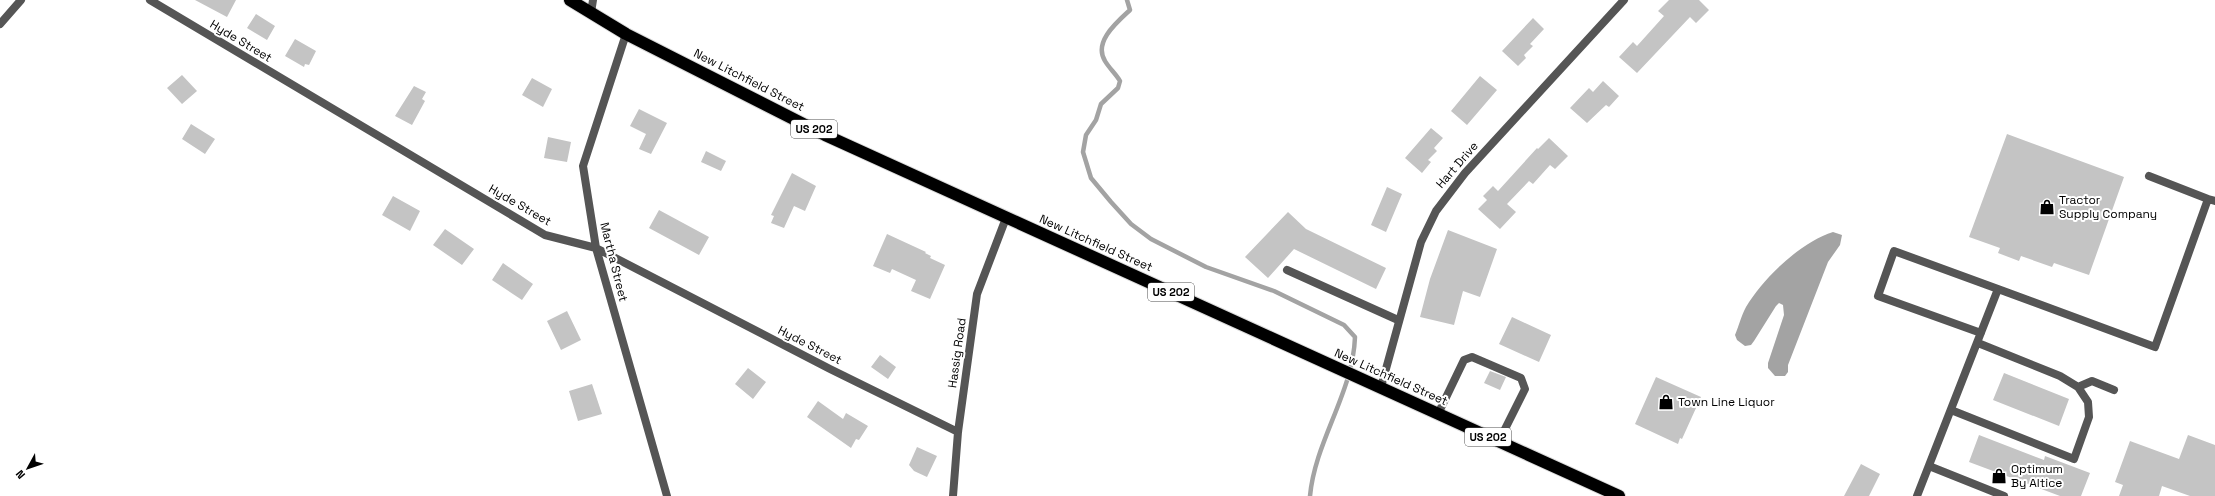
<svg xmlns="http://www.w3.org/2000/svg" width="2215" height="496" font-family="'Space Grotesk',sans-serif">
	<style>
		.water { fill: #a3a3a3 }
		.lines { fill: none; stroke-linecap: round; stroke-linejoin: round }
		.stream { stroke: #a3a3a3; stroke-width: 4.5 }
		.building { fill: #c4c4c4 }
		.highway-casing { stroke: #dbdbdb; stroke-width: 14 }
		.lane { stroke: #555; stroke-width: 8 }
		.street { stroke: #555; stroke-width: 8 }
		.highway { stroke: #000; stroke-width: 12 }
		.labels { text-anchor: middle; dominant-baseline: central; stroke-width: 4; stroke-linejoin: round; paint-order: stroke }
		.shield { fill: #fff; stroke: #4c4c4c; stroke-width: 1 }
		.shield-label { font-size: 11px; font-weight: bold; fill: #000 }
		.street-label { font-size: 12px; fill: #000; stroke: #fff }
		.poi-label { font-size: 12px; fill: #000; stroke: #fff; text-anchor: start }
	</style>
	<rect width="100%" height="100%" fill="#fff"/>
	<path class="water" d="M1833,232L1842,235L1840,245L1828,262L1788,365V372L1785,376H1775L1768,368V363L1784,315L1783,305L1779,303L1776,306L1754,341L1751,345L1745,346L1737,340L1735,335C1739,326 1741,316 1746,307C1763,278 1801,242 1833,232Z"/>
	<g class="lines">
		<path class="stream" d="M1127,0L1130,10C1117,22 1093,42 1105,61C1109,68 1116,74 1120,81L1118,88L1101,104L1096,120L1086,135L1083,152L1091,178L1111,202L1131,224L1151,239L1206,267L1274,291L1344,325L1355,337C1353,393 1315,441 1310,496"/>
	</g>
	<path class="building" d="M195,0H236L227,17Z
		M1669,0H1699L1709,10L1696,23L1690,17L1637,73L1619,57L1633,42L1637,46L1664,16L1658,11Z
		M256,14L275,26L267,40L247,28Z
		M1533,18L1544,29L1530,44L1533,46L1524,55L1526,58L1518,66L1502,51Z
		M295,39L316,51L309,65L305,64L304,67L285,56Z
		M182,75L197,91L182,104L167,88Z
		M1480,76L1497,90L1467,125L1451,111Z
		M532,78L552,89L543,107L522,95Z
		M1603,81L1619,96L1609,107L1606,105L1587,123L1570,108L1589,88L1593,92Z
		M414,86L426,92L422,99L425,101L412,125L395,116Z
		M639,109L667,123L651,154L639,149L646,134L630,126Z
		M191,124L215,139L205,154L182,139Z
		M1431,128L1443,138L1434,148L1437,151L1428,160L1431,162L1422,173L1405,158Z
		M2007,134L2124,177L2089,275L2054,263L2052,267L2021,256L2019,261L1998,253L2000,248L1969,237Z
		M548,137L571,142L567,162L544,158Z
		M1549,138L1568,156L1555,169L1550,165L1533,184L1529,181L1507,204L1516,212L1500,229L1478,209L1487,200L1483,196L1493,186L1498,191L1537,148L1538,149Z
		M706,151L726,161L721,171L701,162Z
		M792,173L816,186L805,211L794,206L784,228L771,223L774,216L771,215Z
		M1387,187L1402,194L1386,232L1371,225Z
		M393,196L420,211L410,231L382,215Z
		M659,210L709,237L699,255L649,228Z
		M1288,212L1306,229L1386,268L1376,289L1294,249L1268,278L1245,257Z
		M445,229L474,249L462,265L433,245Z
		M1448,230L1497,249L1480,297L1463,291L1454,325L1420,317L1430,279Z
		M887,234L926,252L925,253L931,256L930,258L945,265L930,299L911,291L916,280L892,269L890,273L873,266Z
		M503,263L533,284L522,300L492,280Z
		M567,311L581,340L561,350L547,321Z
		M1512,317L1551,335L1539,362L1499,344Z
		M880,355L896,367L888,379L871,367Z
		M748,368L766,382L753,399L735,384Z
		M1490,371L1506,377L1500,390L1484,383Z
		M2004,373L2069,399L2059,426L1993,400Z
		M1656,377L1701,397L1682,439L1680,438L1678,444L1635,424Z
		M592,384L602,414L578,421L569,391Z
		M818,401L843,419L846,413L868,426L859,440L856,439L851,448L807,417Z
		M1979,435L2044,460L2045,456L2090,473L2081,496H2060L1969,462Z
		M2188,435L2215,445V496H2190L2162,486L2159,496H2119L2123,485L2115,482L2130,441L2179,459Z
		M917,447L937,456L927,477L914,471L909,465Z
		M1861,464L1880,474L1869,496H1844Z"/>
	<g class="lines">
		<g class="highway-casing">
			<path id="highway" d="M570,0L626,34L825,135L1619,496"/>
		</g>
		<path class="lane" d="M591,13L593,0
			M2149,176L2208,199
			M1287,270L1398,320
			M1981,333L1878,296L1894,251L1998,289
			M2078,387L2092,381L2114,390
			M1951,410L2074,459L2089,417L2088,402L2078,387L2060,376L1978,343
			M1438,414L1464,360L1472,357L1521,378L1525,389L1499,441
			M1929,466L2004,496
			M1917,496L1998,289L2155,347L2208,199L2215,201"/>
		<path class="street" d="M150,0L545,235L596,248L830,369L958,432
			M0,24L21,0
			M626,34L583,166L596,248L667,496
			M1381,387L1421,242L1436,211L1465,173L1624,0
			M953,496L958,432L977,294L1006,218"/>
		<use href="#highway" class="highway"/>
	</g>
	<defs>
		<g id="shop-bare" transform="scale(1.2)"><path d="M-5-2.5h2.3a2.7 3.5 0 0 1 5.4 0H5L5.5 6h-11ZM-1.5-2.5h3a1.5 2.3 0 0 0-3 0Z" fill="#000" stroke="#fff" stroke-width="2.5" paint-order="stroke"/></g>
	</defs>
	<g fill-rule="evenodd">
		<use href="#shop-bare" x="2047" y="207"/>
		<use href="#shop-bare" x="1666" y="402"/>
		<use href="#shop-bare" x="1999" y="476"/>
	</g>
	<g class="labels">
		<g class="shield">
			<rect x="791" y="120" width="46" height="18" rx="3"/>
			<rect x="1148" y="283" width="46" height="18" rx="3"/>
			<rect x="1465" y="428" width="46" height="18" rx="3"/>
		</g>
		<g class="shield-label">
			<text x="814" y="129">US 202</text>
			<text x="1171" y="292">US 202</text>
			<text x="1488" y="437">US 202</text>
		</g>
		<g class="street-label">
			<text transform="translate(241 41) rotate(31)">Hyde Street</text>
			<text transform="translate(749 80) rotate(27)">New Litchfield Street</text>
			<text transform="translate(1457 165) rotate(-49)">Hart Drive</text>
			<text transform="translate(520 205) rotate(30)">Hyde Street</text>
			<text transform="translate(1096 243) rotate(24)">New Litchfield Street</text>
			<text transform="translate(614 262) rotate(76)">Martha Street</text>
			<text transform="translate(810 345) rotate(27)">Hyde Street</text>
			<text transform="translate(957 353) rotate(-82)">Hassig Road</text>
			<text transform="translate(1391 377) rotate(24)">New Litchfield Street</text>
		</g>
		<g class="poi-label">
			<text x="2059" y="200">Tractor<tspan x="2059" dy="14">Supply Company</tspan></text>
			<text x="1678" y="402">Town Line Liquor</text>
			<text x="2011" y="469">Optimum<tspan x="2011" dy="14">By Altice</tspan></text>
		</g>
	</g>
	<g transform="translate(28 468) rotate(230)" stroke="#ffffff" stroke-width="3" paint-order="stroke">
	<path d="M0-3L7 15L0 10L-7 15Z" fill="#000000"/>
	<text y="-6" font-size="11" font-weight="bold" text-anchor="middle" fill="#000000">N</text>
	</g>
</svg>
